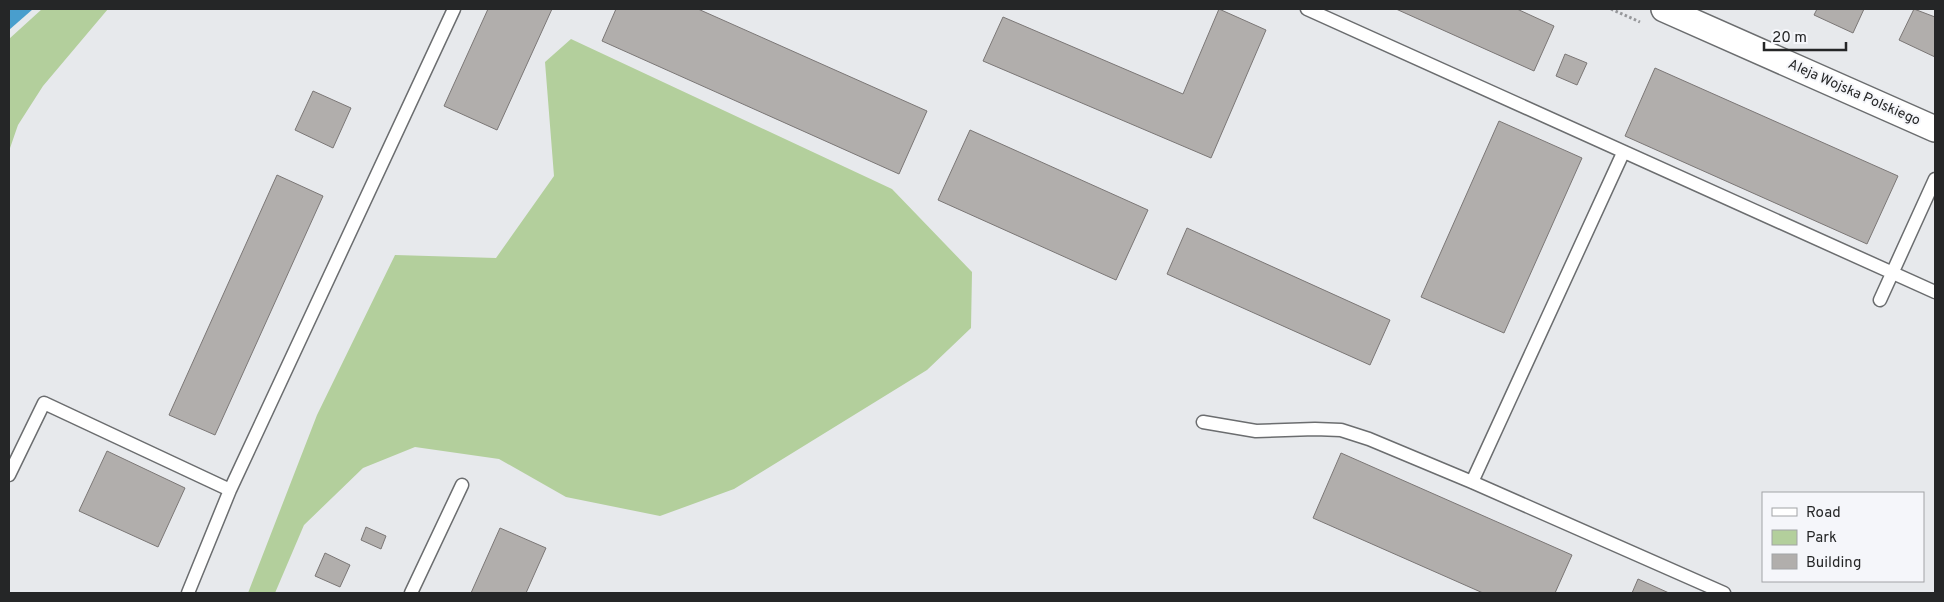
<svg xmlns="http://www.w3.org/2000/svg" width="1944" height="602" font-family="Overpass,sans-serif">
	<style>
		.green { fill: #b3cf9c }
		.water { fill: #499ecd }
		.building { fill: #b1aeac; stroke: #7b7776 }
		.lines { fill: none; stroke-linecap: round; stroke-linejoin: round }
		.lane-casing { stroke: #6b6d6f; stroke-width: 15 }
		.street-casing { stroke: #6b6d6f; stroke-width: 28 }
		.path { stroke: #96979a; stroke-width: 3; stroke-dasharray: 2.5 2.5; stroke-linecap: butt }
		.lane { stroke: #fff; stroke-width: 12 }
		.street { stroke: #fff; stroke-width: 25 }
		.labels { text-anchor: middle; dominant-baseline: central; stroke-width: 4; stroke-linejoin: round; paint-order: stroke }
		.street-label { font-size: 14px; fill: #252627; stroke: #f5f6fa }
	</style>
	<rect width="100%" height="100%" fill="#e7e9ec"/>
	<path class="green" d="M42,9H108L43,86L18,125L9,151V39Z
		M571,39L892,189L972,272L971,328L927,370L734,489L660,516L566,497L499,459L415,447L363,468L304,525L275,593H248L317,415L395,255L496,258L554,176L545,62Z"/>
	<path class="water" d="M9,9H33L9,30Z"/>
	<path class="building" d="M488,9H552L497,130L444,106Z
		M616,9H698L927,111L899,174L602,41Z
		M1219,9L1266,30L1211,158L983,61L1003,17L1183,94Z
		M1396,9H1517L1554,26L1534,71Z
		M1817,9H1864L1853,33L1814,15Z
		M1914,9L1935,17V57L1899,40Z
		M1565,54L1587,63L1577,85L1556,76Z
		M1655,68L1898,176L1867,244L1625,136Z
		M313,91L351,108L333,148L295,130Z
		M1499,121L1582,158L1504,333L1421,297Z
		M970,130L1148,210L1116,280L938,200Z
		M277,175L323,196L215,435L169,415Z
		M1187,228L1390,320L1370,365L1167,274Z
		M107,451L185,488L158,547L79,511Z
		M1341,453L1572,555L1555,593H1483L1313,518Z
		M366,527L386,536L381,549L361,540Z
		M500,528L546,548L526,593H471Z
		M325,553L350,565L340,587L315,576Z
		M1638,579L1669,593H1632Z"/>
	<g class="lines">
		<g class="lane-casing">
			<path id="lane" d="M1307,9L1935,292
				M1880,300L1935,179
				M1203,422L1256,431L1315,429L1341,430L1369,439L1472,482L1724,593
				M9,475L44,403L230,490
				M1472,482L1623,153
				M188,593L230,490L454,9
				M411,593L462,485"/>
		</g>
		<g class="street-casing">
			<path id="street" d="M1664,9L1935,129"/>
		</g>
		<path class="path" d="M1611,9L1640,22"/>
		<use href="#lane" class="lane"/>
		<use href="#street" class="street"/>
	</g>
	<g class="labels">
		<g class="street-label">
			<text transform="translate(1854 93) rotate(24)">Aleja Wojska Polskiego</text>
		</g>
	</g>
	<rect width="1944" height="602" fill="none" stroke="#252627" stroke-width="20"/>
	<rect x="1762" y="492" width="162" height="90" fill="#f5f6fa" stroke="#a2a3a6"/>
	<rect x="1772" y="508" width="25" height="8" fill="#ffffff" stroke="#a2a3a6"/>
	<text x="1806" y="517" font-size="15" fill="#252627">Road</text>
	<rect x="1772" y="530" width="25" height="15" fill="#b3cf9c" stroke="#a2a3a6"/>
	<text x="1806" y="542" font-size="15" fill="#252627">Park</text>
	<rect x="1772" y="554" width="25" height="15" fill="#b1aeac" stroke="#a2a3a6"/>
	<text x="1806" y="567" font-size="15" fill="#252627">Building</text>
	<path d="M1764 42v8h82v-8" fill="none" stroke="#252627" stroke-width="2.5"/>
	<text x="1772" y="42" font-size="15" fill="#252627" stroke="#f5f6fa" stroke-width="4" paint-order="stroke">20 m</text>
</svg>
